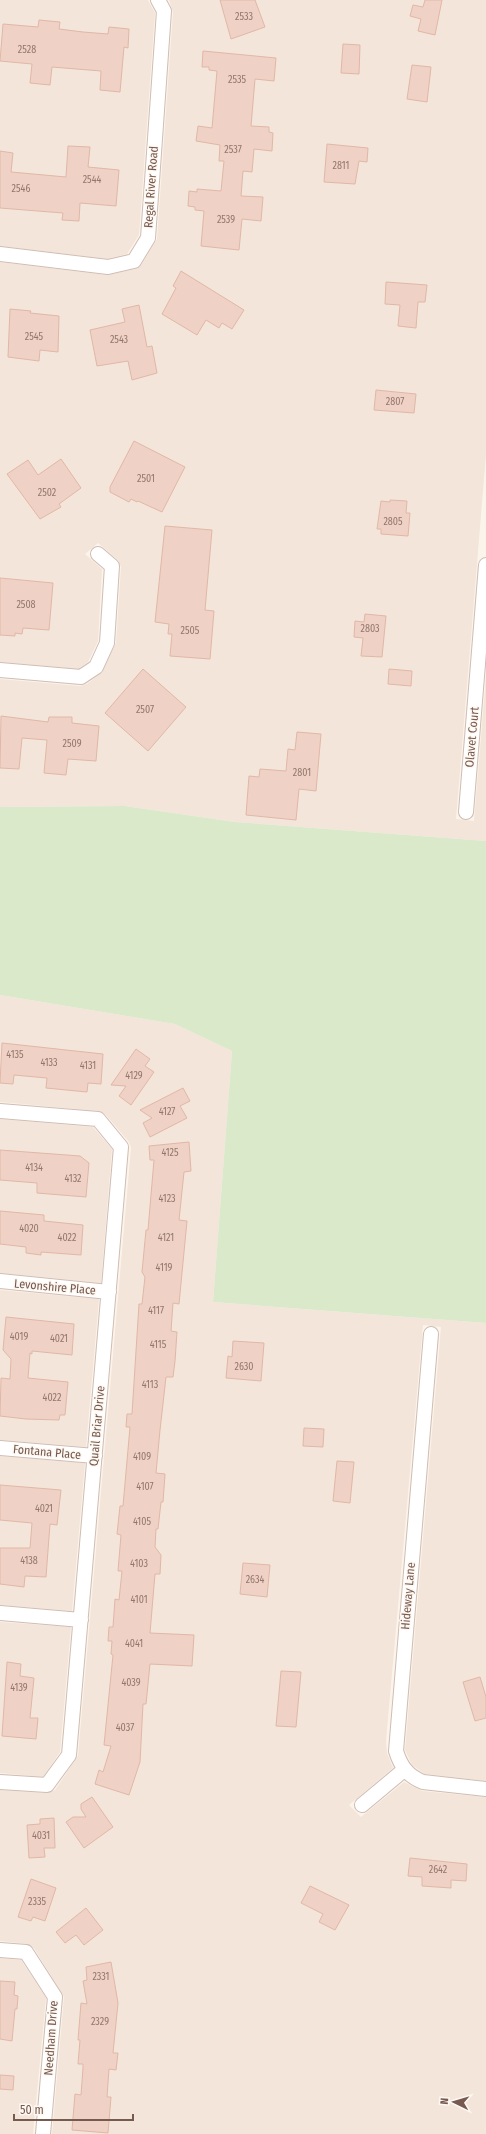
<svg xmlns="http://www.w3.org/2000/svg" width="486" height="2134" font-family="'Fira Sans Condensed',sans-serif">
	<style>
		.residential { fill: #f3e5da }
		.green { fill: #dae9ca }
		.building { fill: #efd2c5; stroke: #e1b7a6 }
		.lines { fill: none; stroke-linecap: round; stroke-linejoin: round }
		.street-casing { stroke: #d0bdb4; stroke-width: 16 }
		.street { stroke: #fff; stroke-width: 14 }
		.labels { text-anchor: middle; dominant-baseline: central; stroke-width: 3; stroke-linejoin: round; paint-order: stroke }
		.number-label { font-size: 10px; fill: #94776c }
		.street-label { font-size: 12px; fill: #76594f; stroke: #fef8f2 }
	</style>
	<rect width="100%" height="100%" fill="#fbf4eb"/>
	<path class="residential" d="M0,0H148L155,13L139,235L127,254L107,259L0,246Z
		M169,0H486V454L456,819L474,821L486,676V841L235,822L125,806L0,807V679L80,686L87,684L101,673L116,643L121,567L118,560L98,543L85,554L102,569L98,641L88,662L78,669L0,662V262L107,275L136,269L142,264L157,239L173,12Z
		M0,995L175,1024L232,1051L213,1302L486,1323V1781L425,1774L412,1765L405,1750L441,1327L423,1325L386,1741L387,1753L393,1768L349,1805L361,1817L404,1782L422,1791L486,1797V2134H52L64,1997L34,1948L27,1944L0,1941V1790L47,1793L55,1790L78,1756L131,1148L129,1142L105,1114L98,1111L0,1102Z
		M0,1119L93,1127L112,1149L101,1283L0,1273Z
		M0,1290L99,1299L86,1447L0,1440Z
		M0,1456L85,1463L72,1611L0,1605Z
		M0,1622L71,1627L60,1752L43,1777L0,1773Z
		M0,1958L21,1960L46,1998L33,2134H0Z"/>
	<path class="green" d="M125,806L235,822L486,841V1323L213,1302L232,1051L175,1024L0,995V807Z"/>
	<path class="building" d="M220,0H255L265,27L231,39Z
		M425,0H442L435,35L418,31L421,19L410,16L413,5L423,7Z
		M39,20L60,22L59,29L83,32L108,34L109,27L129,29L128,48L124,47L120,92L100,90L101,71L52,67L50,85L30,83L32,64L0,61L3,24L38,27Z
		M343,44L360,45L359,74L341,73Z
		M203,51L276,58L274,81L255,79L251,126L269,127V132L273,133L272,151L254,149L252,172L243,171L241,196L263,197L261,221L242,219L239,250L201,246L204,211L195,210V207L188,206L189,191L197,192V189L221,191L224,161H219L220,145L196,141L198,126L212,128L217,71L209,70V67H202Z
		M412,65L431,67L427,102L407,99Z
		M327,144L368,148L367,162L359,161L355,184L324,182Z
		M68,146L90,147L88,167L119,170L116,206L80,203L79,221L62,220L63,213L0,208V151L13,153L11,172L66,177Z
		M181,271L244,310L232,329L222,323L219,328L206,320L197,335L162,314L176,288L173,286Z
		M386,282L427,285L425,302H418L416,328L398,326L400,305L385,304Z
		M139,305L147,347L152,346L157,373L132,380L128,361L97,366L90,330L125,322L122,309Z
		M10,309L31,311L30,313L59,316L58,352L40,350L39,361L8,357Z
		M376,390L416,394L414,413L374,410Z
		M134,441L185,467L162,512L138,501L137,502L131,499L129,502L110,492V487Z
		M61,459L81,488L59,504L61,507L40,519L7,474L28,460L38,475Z
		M390,500L407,501L406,513H410L408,536L381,534V529H377L381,501L390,502Z
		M165,526L212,530L205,610L214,611L210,659L170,656L172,634H168L169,624L155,622Z
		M0,578L53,583L49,630L23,628L22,634L15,633V636L0,635Z
		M365,614L386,616L382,657L361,656L363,638L354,637L355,621L364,622Z
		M143,669L186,707L148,751L105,713Z
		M389,669L412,671L411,686L388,684Z
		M1,716L48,722L49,717H72V723L99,726L96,761L68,759L66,775L44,773L47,740L22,738L19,769L0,768Z
		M297,732L321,734L316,791L299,789L296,820L246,815L249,776L259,777L260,769L286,771L288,749L295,750Z
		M2,1043L103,1054L101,1084L88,1083L87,1092L46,1088L47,1078L14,1075L13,1084L0,1083Z
		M136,1049L150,1059L145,1066L154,1072L131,1105L119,1096L126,1086L111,1085Z
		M183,1088L190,1101L180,1106L187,1118L150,1137L143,1123L152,1118L140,1110Z
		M189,1142L191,1171L184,1172L179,1220L187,1221L179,1304L173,1303L171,1331L177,1332L175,1361L173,1377H166L160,1430L156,1473L165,1474L163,1502H161L158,1529H156L155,1547L161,1555L160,1574H155L150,1633L194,1635L192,1666L150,1664L146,1704H143L140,1762L129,1795L95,1784L99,1770L103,1772L111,1746L104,1745L113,1655L111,1654L112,1641H108L109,1627H113L115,1599L119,1600L122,1571H118L121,1535L117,1534L120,1506H123L130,1427H126L127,1414H132L139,1304H142L145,1277L142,1272L146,1230H148L154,1160H150L149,1146Z
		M0,1150L80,1156L89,1163L86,1197L37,1193V1183L0,1180Z
		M0,1211L44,1215V1221L83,1225L81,1255L41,1252V1255L26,1253V1247L0,1244Z
		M6,1317L74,1324L72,1355L32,1351V1354L30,1353L28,1378L68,1382L65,1415H60L59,1420L26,1419L0,1416L1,1378L10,1379L11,1359L3,1350Z
		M233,1341L264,1343L261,1381L226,1378L228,1356L232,1357Z
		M304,1428L324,1429L323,1447L303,1446Z
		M337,1461L354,1462L350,1503L333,1501Z
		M0,1485L61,1490L57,1525L50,1524L46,1577L25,1576L24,1587L0,1584V1548H30L32,1523L0,1520Z
		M243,1563L270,1565L267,1597L240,1594Z
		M7,1662L21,1664L20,1676L34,1678L30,1718H38L36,1739L2,1736Z
		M281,1671L301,1672L296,1727L276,1726Z
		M480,1677L486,1697V1718L475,1721L463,1682Z
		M92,1797L113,1827L84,1848L66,1822L73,1817H86L81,1809V1804Z
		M54,1818L55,1848H44L45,1857L29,1858L27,1825L40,1824V1819Z
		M410,1858L467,1864L466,1881L451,1880V1888L422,1886V1877L408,1876Z
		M31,1879L56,1888L45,1921L33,1917L31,1921L18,1917Z
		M310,1886L349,1905L335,1930L319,1922L323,1914L301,1903Z
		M86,1908L103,1930L84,1945L76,1935L65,1943L56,1932Z
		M111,1962L118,2003L113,2053H118L116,2070L109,2069L107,2097H111L108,2133L72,2130L75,2094L81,2095L83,2068V2064H78L80,2040H78L81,2003L87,2004L83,1981L87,1980L86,1967Z
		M0,1981L15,1982L14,1995L18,1996L17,2009H15L12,2041L0,2039Z
		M0,2075L14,2076L13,2090L0,2089Z"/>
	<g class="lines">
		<g class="street-casing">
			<path id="street" d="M0,254L108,267L134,261L148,238L164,11L158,0
				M0,670L81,677L96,667L107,643L112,566L98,554
				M466,812L486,565
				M0,1111L98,1119L121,1147L69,1755L47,1785L0,1782
				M0,1281L109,1292
				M431,1334L396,1751C401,1767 408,1776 423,1782L486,1789
				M0,1448L95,1456
				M0,1613L81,1620
				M362,1805L404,1770
				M0,1950L26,1952L55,1997L43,2134"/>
		</g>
		<use href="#street" class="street"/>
	</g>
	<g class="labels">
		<g class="number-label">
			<text x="244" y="17">2533</text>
			<text x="27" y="50">2528</text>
			<text x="237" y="80">2535</text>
			<text x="233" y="150">2537</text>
			<text x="341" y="166">2811</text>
			<text x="92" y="180">2544</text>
			<text x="21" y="189">2546</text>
			<text x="226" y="220">2539</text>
			<text x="34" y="337">2545</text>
			<text x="119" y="340">2543</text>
			<text x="395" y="402">2807</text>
			<text x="146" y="479">2501</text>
			<text x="47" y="493">2502</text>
			<text x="393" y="522">2805</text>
			<text x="26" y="605">2508</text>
			<text x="370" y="629">2803</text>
			<text x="190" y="631">2505</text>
			<text x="145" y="710">2507</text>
			<text x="72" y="744">2509</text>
			<text x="302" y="773">2801</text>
			<text x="15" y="1055">4135</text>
			<text x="49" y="1063">4133</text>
			<text x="88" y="1066">4131</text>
			<text x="134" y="1076">4129</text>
			<text x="167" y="1112">4127</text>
			<text x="170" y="1153">4125</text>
			<text x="34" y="1168">4134</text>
			<text x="73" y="1179">4132</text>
			<text x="167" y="1199">4123</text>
			<text x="29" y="1229">4020</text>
			<text x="67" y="1238">4022</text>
			<text x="166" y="1238">4121</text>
			<text x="164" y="1268">4119</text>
			<text x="156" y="1311">4117</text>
			<text x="19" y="1337">4019</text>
			<text x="59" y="1339">4021</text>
			<text x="158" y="1345">4115</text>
			<text x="244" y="1367">2630</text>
			<text x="150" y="1385">4113</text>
			<text x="52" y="1398">4022</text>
			<text x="142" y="1457">4109</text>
			<text x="145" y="1487">4107</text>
			<text x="44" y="1509">4021</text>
			<text x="142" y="1522">4105</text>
			<text x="29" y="1561">4138</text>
			<text x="139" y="1564">4103</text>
			<text x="255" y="1580">2634</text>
			<text x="139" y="1600">4101</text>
			<text x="134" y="1644">4041</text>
			<text x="131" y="1683">4039</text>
			<text x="19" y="1688">4139</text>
			<text x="125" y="1728">4037</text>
			<text x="41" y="1836">4031</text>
			<text x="438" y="1870">2642</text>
			<text x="37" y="1902">2335</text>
			<text x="101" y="1977">2331</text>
			<text x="100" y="2022">2329</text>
		</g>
		<g class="street-label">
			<text transform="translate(151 187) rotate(-86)">Regal River Road</text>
			<text transform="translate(472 737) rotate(-85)">Olavet Court</text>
			<text transform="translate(55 1287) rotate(5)">Levonshire Place</text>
			<text transform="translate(97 1426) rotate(-85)">Quail Briar Drive</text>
			<text transform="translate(47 1452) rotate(5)">Fontana Place</text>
			<text transform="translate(408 1596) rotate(-85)">Hideway Lane</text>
			<text transform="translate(51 2038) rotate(-86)">Needham Drive</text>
		</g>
	</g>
	<g transform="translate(454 2102) rotate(275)" stroke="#fef8f2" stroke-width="3" paint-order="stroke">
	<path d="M0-3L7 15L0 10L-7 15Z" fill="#76594f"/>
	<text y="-6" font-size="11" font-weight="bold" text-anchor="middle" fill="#76594f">N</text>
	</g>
	<path d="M14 2114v6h119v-6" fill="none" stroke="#76594f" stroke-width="2"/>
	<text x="20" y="2114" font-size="12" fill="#76594f" stroke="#fef8f2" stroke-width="3" paint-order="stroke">50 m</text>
</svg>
